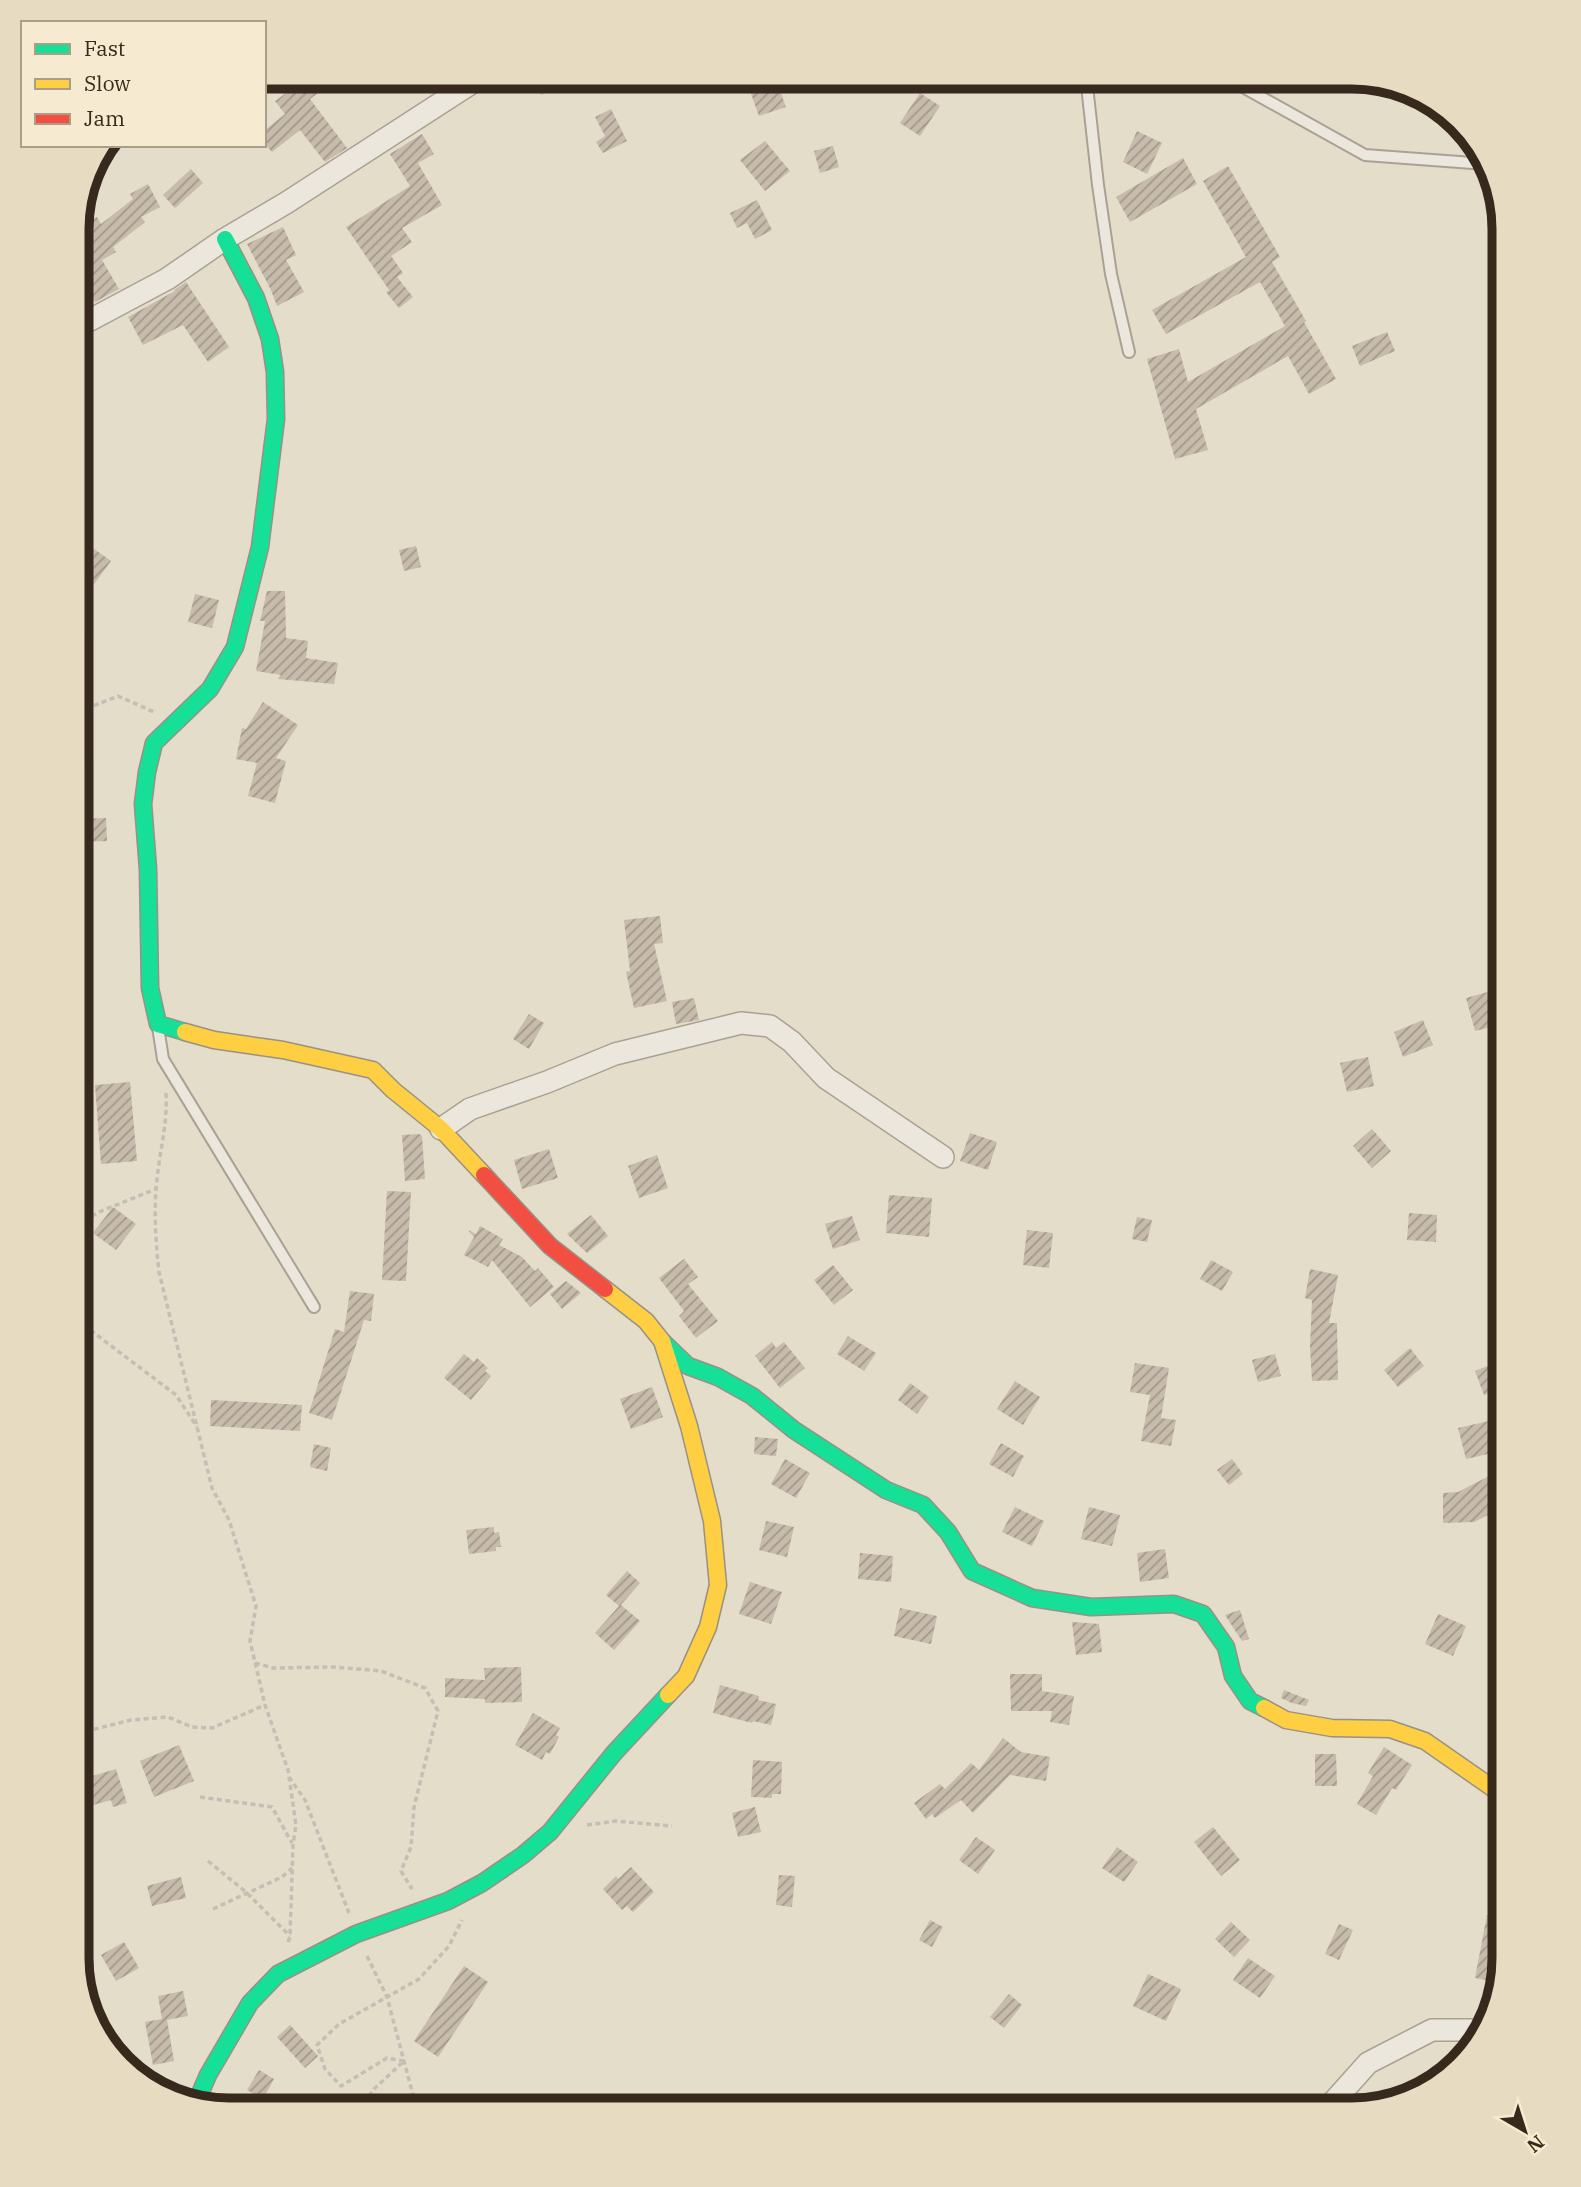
<svg xmlns="http://www.w3.org/2000/svg" width="1581" height="2187" font-family="'IBM Plex Serif',serif">
	<style>
		.building { fill: url(#building-hatch) }
		.lines { fill: none; stroke-linecap: round; stroke-linejoin: round }
		.lane-casing { stroke: #a9a294; stroke-width: 14 }
		.street-casing { stroke: #a9a294; stroke-width: 24 }
		.fast-casing { stroke: #989184; stroke-width: 19 }
		.slow-casing { stroke: #989184; stroke-width: 19 }
		.jam-casing { stroke: #989184; stroke-width: 19 }
		.path { stroke: #c4beb4; stroke-width: 3.5; stroke-dasharray: 5 3.5; stroke-linecap: butt }
		.lane { stroke: #ece7dc; stroke-width: 10 }
		.street { stroke: #ece7dc; stroke-width: 21 }
		.fast { stroke: #16e098; stroke-width: 16 }
		.slow { stroke: #ffcf43; stroke-width: 16 }
		.jam { stroke: #f24e42; stroke-width: 16 }
		.rim { fill: none; stroke: #372a1c; stroke-width: 9 }
	</style>
	<defs>
		<pattern id="building-hatch" width="6" height="6" patternUnits="userSpaceOnUse" patternTransform="scale(1.75)"><rect width="6" height="6" fill="#c7bbab"/><path d="M-1 1l2-2M0 6l6-6M5 7l2-2" fill="none" stroke="#a2988a"/></pattern>
	</defs>
	<rect width="100%" height="100%" fill="#e4ddca"/>
	<path class="building" d="M308,77H340L310,99L347,148L325,162L300,130L272,152L264,143V131L285,114L275,101Z
		M532,77H551L557,87L541,95Z
		M777,82L786,107L759,116L750,91Z
		M920,93L940,106L920,136L900,123Z
		M611,109L627,141L603,153L596,142L605,136L595,117Z
		M1137,131L1162,143L1147,174L1123,162Z
		M422,134L434,154L418,163L442,205L402,228L412,242L391,256L403,273L397,277L413,297L399,308L386,292L389,290L346,227L410,186L390,154Z
		M765,141L790,171L765,191L740,160Z
		M833,146L839,167L820,173L814,151Z
		M1183,158L1197,184L1130,222L1116,197Z
		M1228,166L1280,257L1272,262L1306,321L1304,322L1336,379L1309,394L1288,356L1196,409L1208,450L1175,459L1147,359L1179,349L1188,382L1285,326L1260,282L1166,334L1152,310L1246,257L1203,181Z
		M191,169L203,183L175,208L163,195Z
		M148,184L160,207L141,217L145,222L113,247L116,252L102,260L119,289L95,302L77,273V228L97,217L101,224L133,199L130,194Z
		M757,200L772,230L755,239L747,223L737,228L730,213Z
		M283,227L296,255L286,260L304,292L277,306L271,290L247,244Z
		M186,282L229,347L208,362L183,325L143,345L128,317L175,291L174,290Z
		M1387,332L1395,351L1360,366L1352,346Z
		M83,541L111,561L89,591L77,583V550Z
		M416,546L421,567L404,571L399,550Z
		M267,591H285L286,638L308,641L306,658L338,663L334,684L278,679L281,675L256,671L265,621H260Z
		M195,594L219,600L212,628L188,622Z
		M263,702L298,725L276,758L286,761L275,803L248,796L257,763L236,759L242,728L246,729Z
		M106,818L107,841L77,842V819Z
		M660,916L663,943L654,944L667,1001L634,1008L626,972L630,971L624,920Z
		M1495,990L1504,1024L1475,1031L1466,998Z
		M694,998L699,1020L676,1024L672,1002Z
		M529,1014L544,1023L529,1049L513,1039Z
		M1423,1020L1433,1045L1403,1057L1394,1032Z
		M1368,1057L1374,1086L1347,1092L1340,1063Z
		M130,1082L137,1161L101,1164L95,1085Z
		M1372,1129L1391,1151L1372,1168L1353,1146Z
		M970,1133L997,1142L988,1170L960,1161Z
		M419,1134L422,1136L425,1179L405,1181L402,1135Z
		M549,1149L558,1178L522,1189L514,1160Z
		M657,1155L668,1188L639,1198L628,1166Z
		M387,1191L411,1192L406,1281L382,1280Z
		M889,1195L932,1198L929,1237L886,1233Z
		M113,1207L136,1224L116,1250L93,1233Z
		M1409,1213L1437,1215L1436,1242L1407,1240Z
		M591,1215L608,1236L587,1253L567,1234Z
		M852,1216L860,1240L833,1249L825,1224Z
		M1137,1217L1152,1220L1147,1242L1132,1239Z
		M480,1226L503,1239L499,1245L522,1257L535,1271L538,1268L554,1287L530,1307L492,1260L488,1267L464,1255L474,1237L468,1230L476,1234Z
		M1027,1230L1053,1233L1049,1268L1023,1265Z
		M684,1259L698,1277L688,1284L718,1321L696,1338L679,1316L684,1311L659,1278Z
		M1211,1260L1233,1272L1222,1291L1200,1279Z
		M833,1265L853,1290L834,1305L814,1280Z
		M1310,1269L1338,1275L1329,1323H1337L1338,1380L1312,1381L1310,1347L1312,1300L1305,1298Z
		M566,1281L581,1293L562,1309L550,1294Z
		M350,1291L374,1294L371,1321L364,1320L332,1420L309,1413L335,1329L344,1332Z
		M848,1336L876,1353L864,1371L837,1354Z
		M772,1342L776,1348L784,1342L805,1368L780,1388L755,1356Z
		M1410,1348L1424,1366L1398,1387L1384,1370Z
		M464,1354L474,1362L477,1358L488,1368L485,1371L491,1376L471,1400L444,1378Z
		M1275,1354L1281,1376L1258,1382L1252,1360Z
		M1500,1361L1504,1372V1387L1484,1395L1475,1371Z
		M1135,1363L1169,1368L1161,1418L1176,1420L1171,1446L1141,1441L1150,1395L1130,1392Z
		M1015,1381L1040,1397L1023,1425L997,1409Z
		M910,1383L929,1397L917,1414L898,1400Z
		M652,1387L663,1417L631,1429L620,1399Z
		M211,1400L302,1405L300,1431L210,1426Z
		M1493,1420L1501,1451L1466,1459L1458,1428Z
		M755,1437L778,1439L776,1456L754,1454Z
		M1001,1443L1024,1456L1013,1477L989,1464Z
		M314,1444L331,1448L327,1471L310,1467Z
		M785,1459L810,1473L796,1498L771,1484Z
		M1232,1459L1243,1474L1229,1485L1217,1470Z
		M1495,1473L1504,1490V1507L1474,1522L1443,1523V1493L1458,1492Z
		M1015,1507L1044,1521L1032,1546L1002,1532Z
		M1089,1507L1120,1515L1112,1546L1081,1539Z
		M766,1521L794,1527L787,1557L759,1550Z
		M494,1527V1533L499,1532L501,1547H496V1551L469,1554L466,1530Z
		M1165,1549L1169,1578L1140,1582L1137,1553Z
		M860,1553L893,1556L891,1582L858,1579Z
		M627,1571L640,1583L621,1605L640,1621L614,1650L595,1633L619,1606L606,1595Z
		M750,1582L782,1592L771,1624L739,1614Z
		M900,1608L937,1616L931,1644L894,1636Z
		M1240,1610L1249,1639L1242,1641L1225,1615Z
		M1438,1614L1466,1626L1453,1656L1425,1644Z
		M1072,1622L1099,1624L1102,1652L1076,1655Z
		M521,1667L522,1702L485,1703V1699L445,1697V1678L485,1680L484,1668Z
		M1010,1674H1042V1691L1074,1696L1069,1725L1050,1722L1052,1711H1011Z
		M720,1685L759,1696L758,1700L776,1704L771,1725L753,1721L752,1723L713,1713Z
		M1284,1690L1309,1700L1306,1706L1292,1703L1281,1698Z
		M533,1713L560,1728L556,1735L559,1737L550,1754L546,1752L542,1760L515,1745Z
		M1003,1738L1021,1752L1050,1757L1046,1781L1010,1775L973,1813L961,1800L935,1818L932,1814L926,1819L914,1803L940,1784L945,1789L971,1763L979,1770Z
		M179,1745L194,1781L154,1797L140,1761Z
		M1384,1747L1412,1765L1396,1790L1392,1788L1376,1815L1357,1804L1373,1776L1368,1773Z
		M1315,1754H1336L1337,1786H1315Z
		M753,1760L782,1762L781,1794H772V1798L751,1797Z
		M116,1769L127,1803L113,1807L111,1800L90,1806L82,1779Z
		M755,1807L761,1832L738,1837L732,1813Z
		M1213,1827L1240,1860L1221,1876L1194,1842Z
		M976,1837L995,1850L978,1874L959,1860Z
		M1117,1847L1138,1862L1124,1882L1102,1868Z
		M631,1867L654,1892L633,1912L627,1906L622,1910L603,1889L616,1876L618,1879Z
		M779,1875L795,1876L792,1907L776,1905Z
		M181,1877L186,1898L152,1906L147,1886Z
		M1487,1915L1504,1918V1958L1497,1982L1475,1978Z
		M930,1920L943,1927L932,1947L919,1940Z
		M1231,1922L1250,1940L1234,1957L1215,1939Z
		M1339,1924L1353,1930L1339,1960L1325,1954Z
		M124,1942L139,1968L116,1981L101,1955Z
		M1248,1958L1275,1976L1260,1998L1233,1980Z
		M464,1966L488,1982L438,2057L414,2041Z
		M1148,1974L1181,1989L1166,2021L1133,2006Z
		M183,1991L188,2016L167,2020L174,2061L153,2065L145,2022L162,2019L158,1996Z
		M1009,1994L1022,2005L1004,2028L990,2017Z
		M290,2025L318,2056L305,2068L277,2037Z
		M259,2070L274,2079L263,2099L247,2090Z"/>
	<g class="lines">
		<g class="lane-casing">
			<path id="lane" d="M1086,77L1098,185L1111,274L1129,352
				M1225,77L1365,155L1486,164
				M158,1027L163,1059L314,1307"/>
		</g>
		<g class="street-casing">
			<path id="street" d="M77,327L167,279L225,239L286,203L481,77
				M441,1129L470,1109L547,1082L615,1054L741,1023L770,1026L792,1042L826,1078L943,1157
				M1326,2110L1368,2063L1432,2030H1484"/>
		</g>
		<g class="fast-casing">
			<path id="fast" d="M185,1032L158,1024L150,988L148,869L143,804L147,772L154,743L210,689L235,647L260,547L276,419L275,372L270,339L256,298L225,239
				M662,1341L688,1366L718,1377L752,1396L794,1430L886,1490L923,1505L948,1532L972,1571L1032,1598L1091,1607L1174,1604L1203,1614L1226,1647L1233,1676L1250,1701L1264,1708
				M196,2103L208,2075L250,2003L278,1974L356,1934L448,1901L482,1883L523,1855L550,1832L614,1753L668,1695"/>
		</g>
		<g class="slow-casing">
			<path id="slow" d="M185,1032L214,1040L283,1050L373,1070L393,1090L441,1129L484,1175
				M605,1289L646,1321L662,1341L689,1426L712,1521L718,1585L708,1627L686,1676L668,1695
				M1264,1708L1286,1720L1332,1728L1390,1729L1425,1741L1504,1796"/>
		</g>
		<g class="jam-casing">
			<path id="jam" d="M484,1175L550,1246L605,1289"/>
		</g>
		<path class="path" d="M77,704L93,706L118,696L154,712
			M166,1093C168,1126 158,1157 156,1190C154,1217 156,1245 159,1272L212,1488L229,1520L256,1606L250,1641L265,1705L288,1770L296,1825L293,1845L290,1936L288,1943
			M77,1225L99,1212L156,1189
			M77,1320L176,1395L197,1427
			M255,1663L273,1668L334,1667L381,1671L425,1688L438,1711L414,1807L411,1847L401,1871L412,1889
			M77,1730L87,1731L131,1720L168,1717L192,1727L212,1728L265,1705
			M289,1777L305,1800L349,1913
			M200,1797L272,1807L292,1843
			M587,1825L616,1821L672,1826
			M208,1861L246,1892L290,1936
			M213,1909L282,1877L292,1868
			M367,1956L387,1997L417,2110
			M404,2061L387,2058L341,2086L325,2069L317,2045L339,2024L419,1979L449,1946L462,1920
			M359,2110L374,2089L404,2061"/>
		<use href="#lane" class="lane"/>
		<use href="#street" class="street"/>
		<use href="#fast" class="fast"/>
		<use href="#slow" class="slow"/>
		<use href="#jam" class="jam"/>
	</g>
	<path d="M0 0H1581V2187H0ZM229 89H1352A140 140 0 0 1 1492 229V1958A140 140 0 0 1 1352 2098H229A140 140 0 0 1 89 1958V229A140 140 0 0 1 229 89Z" fill="#e7dcc2" fill-rule="evenodd"/>
	<path class="rim" d="M229 89H1352A140 140 0 0 1 1492 229V1958A140 140 0 0 1 1352 2098H229A140 140 0 0 1 89 1958V229A140 140 0 0 1 229 89Z"/>
	<rect x="21" y="21" width="245" height="126" fill="#f6ebd0" stroke="#aa9e88" stroke-width="2"/>
	<rect x="35" y="44" width="35" height="10" fill="#16e098" stroke="#aa9e88" stroke-width="2"/>
	<text x="84" y="56" font-size="21" fill="#372a1c">Fast</text>
	<rect x="35" y="79" width="35" height="10" fill="#ffcf43" stroke="#aa9e88" stroke-width="2"/>
	<text x="84" y="91" font-size="21" fill="#372a1c">Slow</text>
	<rect x="35" y="114" width="35" height="10" fill="#f24e42" stroke="#aa9e88" stroke-width="2"/>
	<text x="84" y="126" font-size="21" fill="#372a1c">Jam</text>
	<g transform="translate(1525 2131) rotate(141)" stroke="#f6ebd0" stroke-width="5" paint-order="stroke">
	<path d="M0-5L12 26L0 18L-12 26Z" fill="#372a1c"/>
	<text y="-10" font-size="19" font-weight="bold" text-anchor="middle" fill="#372a1c">N</text>
	</g>
</svg>
